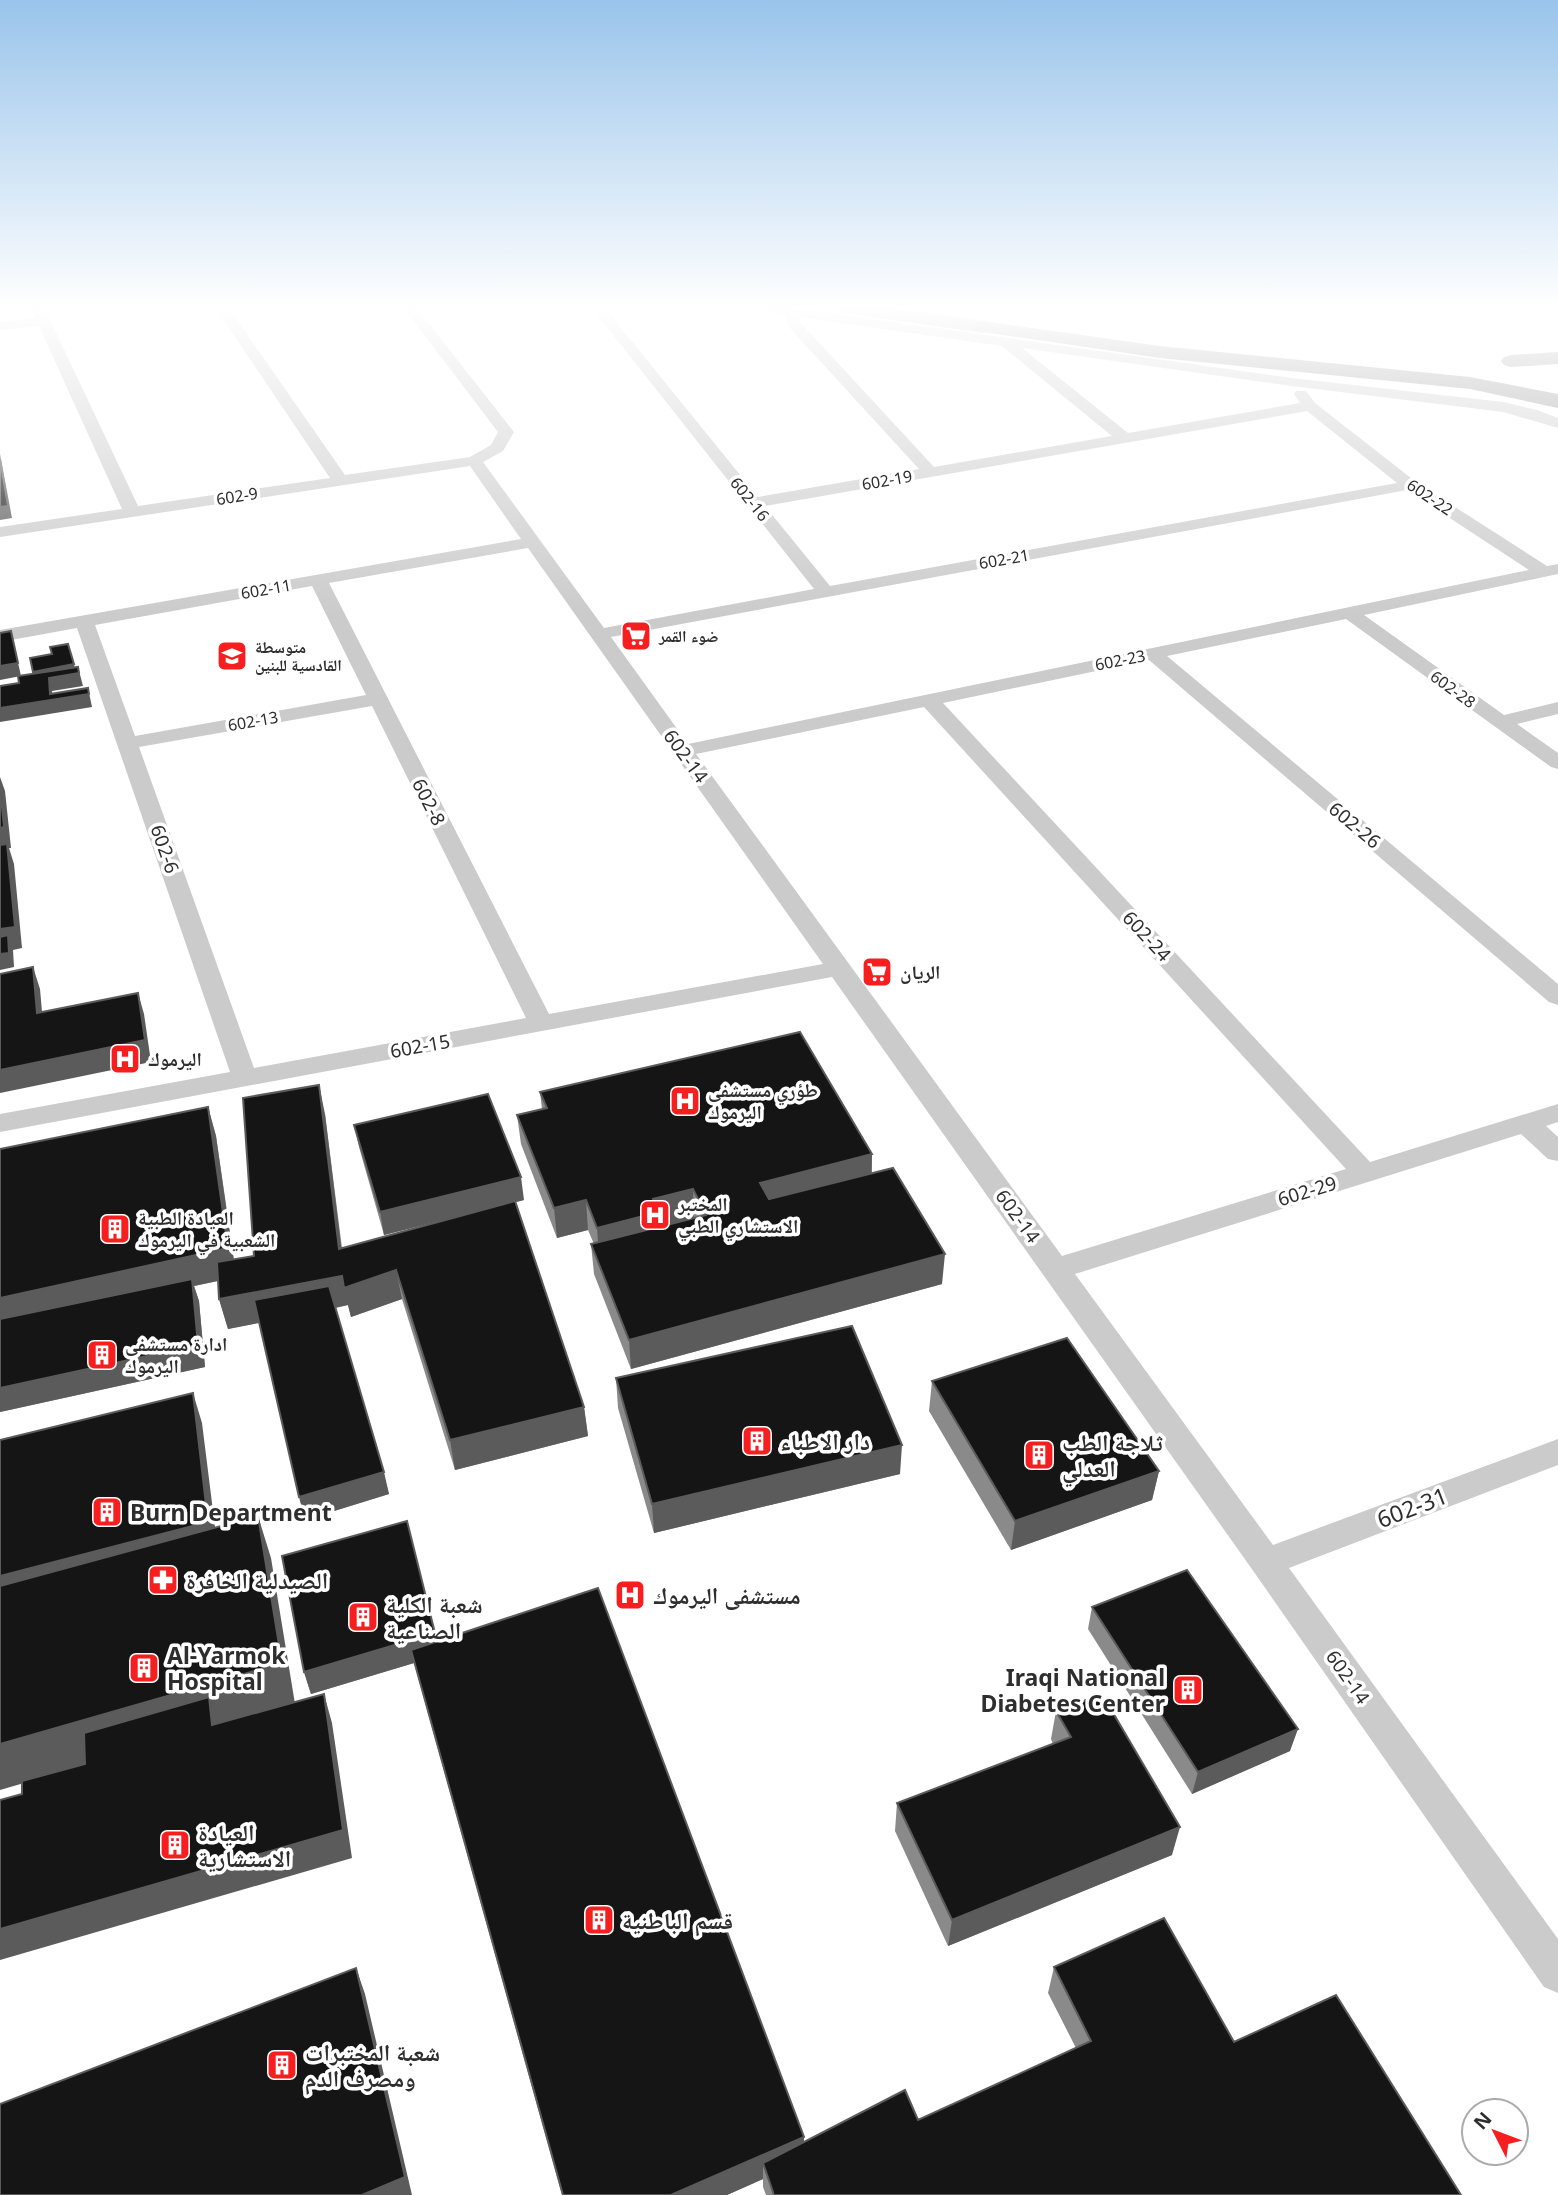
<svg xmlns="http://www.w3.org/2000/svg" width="1558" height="2195" font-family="'Noto Sans','Noto Naskh Arabic',sans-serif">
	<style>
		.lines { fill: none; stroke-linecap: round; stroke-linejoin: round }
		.minor { fill: #cbcbcb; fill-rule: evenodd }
		.primary { fill: #a6a6a6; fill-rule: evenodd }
		.motorway { fill: #959595; fill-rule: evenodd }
		.wall { fill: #8a8a8a }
		.shaded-wall { fill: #5b5b5b }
		.building { fill: #151515; stroke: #5b5b5b; stroke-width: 2 }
		.labels { text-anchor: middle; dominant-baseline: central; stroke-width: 7; stroke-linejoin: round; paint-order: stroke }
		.far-street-label { font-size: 16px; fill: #2e2e2e; stroke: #fff }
		.far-poi-label { font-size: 16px; font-weight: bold; fill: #2e2e2e; stroke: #fff; text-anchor: start }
		.street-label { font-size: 19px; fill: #2e2e2e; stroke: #fff }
		.poi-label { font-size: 19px; font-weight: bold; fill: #2e2e2e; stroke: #fff; text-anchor: start }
		.near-poi-label { font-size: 23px; font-weight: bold; fill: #2e2e2e; stroke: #fff; text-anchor: start }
		.near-street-label { font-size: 23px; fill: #2e2e2e; stroke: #fff }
	</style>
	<rect width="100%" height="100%" fill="#fff"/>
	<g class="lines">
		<path class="minor" d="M30,307H44L138,506L330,478L215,307H228L345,475L470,457L491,445L498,432L403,307H416L514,432L503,451L483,462L604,628L814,589L591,307H604L758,497L919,469L788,326L786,315L756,311L750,307H787L1292,378L1503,402L1537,410L1558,418V428L1503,412L1292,386L1022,348L1128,433L1300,403L1294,394L1296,391H1306L1315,403L1416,482L1547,566L1558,564V574L1364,615L1504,715L1558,702V714L1517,724L1558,753V769L1551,767L1346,619L1167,656L1558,984V1005L1549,1002L1149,660L943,703L1370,1162L1558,1104V1122L1546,1126L1558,1137V1161L1548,1159L1521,1134L1075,1274L1273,1545L1558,1439V1465L1289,1568L1558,1939V1993L1544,1987L1254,1572L832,977L0,1132V1114L230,1072L77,628L0,642V630L521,539L470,466L0,537V527L122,509L39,326L0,330V322L35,318ZM799,317L1002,346L1112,436L934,467L800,322ZM1307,411L1397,483L830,586L765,506ZM1407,490L1529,570L688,744L611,637ZM528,548L823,964L549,1014L329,583ZM312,586L366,695L135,736L95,625ZM372,706L526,1018L254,1068L139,747ZM924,707L1346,1169L1062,1256L696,754Z"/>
		<path class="primary" d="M833,307H887L983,321L990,323L993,327L990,331L983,333L843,313Z"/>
		<path class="motorway" d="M983,321L1160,346L1470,377L1558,394V408L1470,389L1160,358L976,331L973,327L976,323Z
			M1558,352V364L1511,367L1504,365L1501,361L1504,357L1511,355Z"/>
	</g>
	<path class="wall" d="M540,1092L872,1154V1173L942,1284L631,1369L594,1274L591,1244H594L588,1230L557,1238L521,1144L517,1115L542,1109Z
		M208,1107L216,1136L234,1259L254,1256L325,1114L342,1248L466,1214L384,1235L359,1147L354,1125L524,1200L516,1202L584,1407L588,1436L455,1470L402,1299L351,1317L348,1305L336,1308L389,1494L305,1520L259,1323L228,1329L219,1299L218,1281L194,1286L199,1301L205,1367L0,1412V1149Z
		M616,1378L900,1474L654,1533L618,1408Z
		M932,1381L1159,1471L1152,1500L1011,1550L929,1411Z
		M1092,1607L1290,1751L1192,1794L1088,1629Z
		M437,1642L804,2137V2142L918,2120L1076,2048L1048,1993L1054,1967L1234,2042L1461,2195H766L763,2187V2179L727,2195H562L414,1663L311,1694L304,1672Z
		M1056,1711L1172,1855L948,1946L895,1831L897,1803L1053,1744L1051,1739Z"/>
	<path class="shaded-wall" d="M0,454L12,518L0,520Z
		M11,631L21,676L0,680V666Z
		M74,664L76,673L78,667L83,686L52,691L53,700L88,688L92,707L0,722V708L36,685L33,672Z
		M0,777L5,791L11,848H9L14,864L22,948L13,950L14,967L0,970Z
		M33,967L40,989L44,1034L37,1013Z
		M138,993L144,1014L151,1062L0,1093V1070Z
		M319,1085L325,1114L345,1278L339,1249Z
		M208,1107L216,1136L236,1277L194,1286L199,1301L205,1367L0,1412V1298Z
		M872,1154L871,1184L761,1212L760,1183Z
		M521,1177L524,1200L384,1235L380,1212Z
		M693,1189L694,1218L599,1257L597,1228L653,1199Z
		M586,1200L588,1230L557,1238L554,1208Z
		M945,1254L942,1284L631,1369L629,1340Z
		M396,1270L402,1299L351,1317L348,1305L228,1329L219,1299L342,1276Z
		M193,1393L202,1423L218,1551L0,1608V1576Z
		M584,1407L588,1436L455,1470L450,1440Z
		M902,1445L900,1474L654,1533L652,1504Z
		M1159,1471L1152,1500L1011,1550L1015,1521Z
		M384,1472L389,1494L305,1520L299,1497Z
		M258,1516L271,1558L295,1704L0,1790V1744Z
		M435,1633L440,1655L411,1650L414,1663L311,1694L304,1672Z
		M324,1694L332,1723L352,1858L0,1960V1929Z
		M1298,1729L1290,1751L1192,1794L1198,1772Z
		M1180,1827L1172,1855L948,1946L952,1920Z
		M356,1968L365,1994L412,2195H362Z
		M804,2137L803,2161L763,2163V2179L727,2195H671Z"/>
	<path class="building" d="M0,459L8,506L0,507Z
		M11,631L18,663L0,666V633Z
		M68,644L74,664L33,672L30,658L52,654L50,647Z
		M78,667L79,673L49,678L50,694L88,688L89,694L0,708V686L19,683L18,676Z
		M0,788L4,827L0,828Z
		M7,844L15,927L0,929V845Z
		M8,935L9,953L0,954V937Z
		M33,967L37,1013L138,993L145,1040L0,1070V974Z
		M800,1032L872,1154L760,1183L769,1199L893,1168L945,1254L629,1340L591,1244L706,1215L693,1189L653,1199L659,1212L597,1228L586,1200L554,1208L517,1115L547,1108L540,1092Z
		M319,1085L339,1249L515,1201L584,1407L450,1440L396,1270L344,1288L342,1276L219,1299L217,1262L254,1256L243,1098Z
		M488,1094L521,1177L380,1212L354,1125Z
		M208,1107L228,1248L0,1298V1149Z
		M192,1279L198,1345L0,1388V1319Z
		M329,1286L384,1472L299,1497L254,1300Z
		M852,1326L902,1445L652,1504L616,1378Z
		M1067,1338L1159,1471L1015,1521L932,1381Z
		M193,1393L208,1522L0,1576V1440Z
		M258,1516L282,1663L0,1744V1586Z
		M407,1521L435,1633L304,1672L282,1556Z
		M1187,1570L1298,1729L1198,1772L1092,1607Z
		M598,1588L804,2137L671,2195H563L411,1650Z
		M324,1694L343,1830L0,1929V1800L22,1794V1781L85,1764L84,1733L209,1697L212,1725Z
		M1102,1694L1180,1827L952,1920L897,1803L1071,1737L1056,1711Z
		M1164,1918L1234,2042L1336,1995L1461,2195H774L763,2163L905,2090L918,2120L1091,2041L1054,1967Z
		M356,1968L405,2177L362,2195H0V2104Z"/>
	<linearGradient id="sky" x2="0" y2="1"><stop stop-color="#99c4eb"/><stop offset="0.5" stop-color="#fff"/><stop offset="1" stop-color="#fff" stop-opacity="0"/></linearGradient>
	<rect width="1558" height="615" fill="url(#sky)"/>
	<defs>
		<g id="supermarket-square" transform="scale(1.575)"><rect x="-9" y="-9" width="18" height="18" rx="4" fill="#f71e1f" stroke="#fff"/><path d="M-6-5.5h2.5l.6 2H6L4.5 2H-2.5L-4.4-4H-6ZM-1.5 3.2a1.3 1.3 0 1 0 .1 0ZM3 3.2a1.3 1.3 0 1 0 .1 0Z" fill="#fff"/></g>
		<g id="school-square" transform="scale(1.575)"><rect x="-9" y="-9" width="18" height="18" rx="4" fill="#f71e1f" stroke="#fff"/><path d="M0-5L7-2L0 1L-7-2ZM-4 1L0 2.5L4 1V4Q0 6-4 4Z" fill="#fff"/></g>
		<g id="hospital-square" transform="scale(1.575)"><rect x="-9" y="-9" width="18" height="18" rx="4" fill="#f71e1f" stroke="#fff"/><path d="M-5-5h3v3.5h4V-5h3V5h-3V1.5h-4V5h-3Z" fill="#fff"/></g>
		<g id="building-square" transform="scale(1.575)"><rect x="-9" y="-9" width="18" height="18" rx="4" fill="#f71e1f" stroke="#fff"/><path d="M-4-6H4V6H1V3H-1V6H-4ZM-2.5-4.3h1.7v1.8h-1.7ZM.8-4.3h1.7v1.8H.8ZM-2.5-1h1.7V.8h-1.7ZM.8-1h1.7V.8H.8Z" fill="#fff"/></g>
		<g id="pharmacy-square" transform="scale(1.575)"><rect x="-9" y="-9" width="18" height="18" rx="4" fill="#f71e1f" stroke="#fff"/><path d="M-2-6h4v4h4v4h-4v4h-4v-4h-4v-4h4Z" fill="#fff"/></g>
	</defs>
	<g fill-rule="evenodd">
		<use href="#supermarket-square" x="636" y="636"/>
		<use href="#school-square" x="232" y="656"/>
		<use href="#supermarket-square" x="877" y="972"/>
		<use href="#hospital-square" x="125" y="1059"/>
		<use href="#hospital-square" x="685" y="1101"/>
		<use href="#hospital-square" x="655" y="1215"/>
		<use href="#building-square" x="115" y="1229"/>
		<use href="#building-square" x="102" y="1355"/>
		<use href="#building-square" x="757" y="1441"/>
		<use href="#building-square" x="1039" y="1455"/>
		<use href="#building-square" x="107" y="1512"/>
		<use href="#pharmacy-square" x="163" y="1580"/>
		<use href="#hospital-square" x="630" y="1595"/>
		<use href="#building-square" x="363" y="1617"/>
		<use href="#building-square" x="144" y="1668"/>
		<use href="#building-square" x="1188" y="1690"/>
		<use href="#building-square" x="175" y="1845"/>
		<use href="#building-square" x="599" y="1920"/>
		<use href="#building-square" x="282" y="2065"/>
	</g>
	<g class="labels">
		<g class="far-street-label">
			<text transform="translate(887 480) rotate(-10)">602-19</text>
			<text transform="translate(237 496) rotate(-9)">602-9</text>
			<text transform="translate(1430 497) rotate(34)">602-22</text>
			<text transform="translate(750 499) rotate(51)">602-16</text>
			<text transform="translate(1004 559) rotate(-10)">602-21</text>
			<text transform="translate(266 589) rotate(-10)">602-11</text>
			<text transform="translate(1120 660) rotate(-11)">602-23</text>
			<text transform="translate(1453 689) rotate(36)">602-28</text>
			<text transform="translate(253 721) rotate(-10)">602-13</text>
		</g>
		<g class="far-poi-label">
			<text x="659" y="636">ضوء القمر</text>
			<text x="255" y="647">متوسطة<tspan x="255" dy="18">القادسية للبنين</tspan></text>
		</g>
		<g class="street-label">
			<text transform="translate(686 756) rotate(54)">602-14</text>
			<text transform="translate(429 802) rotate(63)">602-8</text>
			<text transform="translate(1355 825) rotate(40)">602-26</text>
			<text transform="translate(165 849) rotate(71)">602-6</text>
			<text transform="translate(1147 936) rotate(47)">602-24</text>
			<text transform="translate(420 1046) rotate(-10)">602-15</text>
			<text transform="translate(1307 1191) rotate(-17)">602-29</text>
			<text transform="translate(1018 1216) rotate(54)">602-14</text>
			<text transform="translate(1348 1677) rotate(55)">602-14</text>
		</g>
		<g class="poi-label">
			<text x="900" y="972">الريان</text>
			<text x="148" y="1059">اليرموك</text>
			<text x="708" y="1090">طؤري مستشفى<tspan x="708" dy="22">اليرموك</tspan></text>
			<text x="678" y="1204">المختبر<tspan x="678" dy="22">الاستشاري الطبي</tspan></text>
			<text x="138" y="1218">العيادة الطبية<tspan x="138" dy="22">الشعبية في اليرموك</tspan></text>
			<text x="125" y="1344">ادارة مستشفى<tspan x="125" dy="22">اليرموك</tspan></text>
		</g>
		<g class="near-poi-label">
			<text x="780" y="1441">دار الاطباء</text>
			<text x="1062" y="1442">ثلاجة الطب<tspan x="1062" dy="26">العدلي</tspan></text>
			<text x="130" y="1512">Burn Department</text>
			<text x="186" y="1580">الصيدلية الخافرة</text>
			<text x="653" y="1595">مستشفى اليرموك</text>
			<text x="386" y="1604">شعبة الكلية<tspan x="386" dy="26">الصناعية</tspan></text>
			<text x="167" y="1655">Al-Yarmok<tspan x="167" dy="26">Hospital</tspan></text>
			<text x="1165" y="1677" text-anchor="end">Iraqi National<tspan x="1165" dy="26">Diabetes Center</tspan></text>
			<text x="198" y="1832">العيادة<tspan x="198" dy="26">الاستشارية</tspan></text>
			<text x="622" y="1920">قسم الباطنية</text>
			<text x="305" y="2052">شعبة المختبرات<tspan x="305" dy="26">ومصرف الدم</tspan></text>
		</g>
		<g class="near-street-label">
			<text transform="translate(1412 1507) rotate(-21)">602-31</text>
		</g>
	</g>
	<g transform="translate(1495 2132) rotate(312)"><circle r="33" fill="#ffffff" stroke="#ababab" stroke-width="2"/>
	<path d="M0-5L12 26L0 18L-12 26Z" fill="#f71e1f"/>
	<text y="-10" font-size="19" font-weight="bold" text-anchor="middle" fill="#2e2e2e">N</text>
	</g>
</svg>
